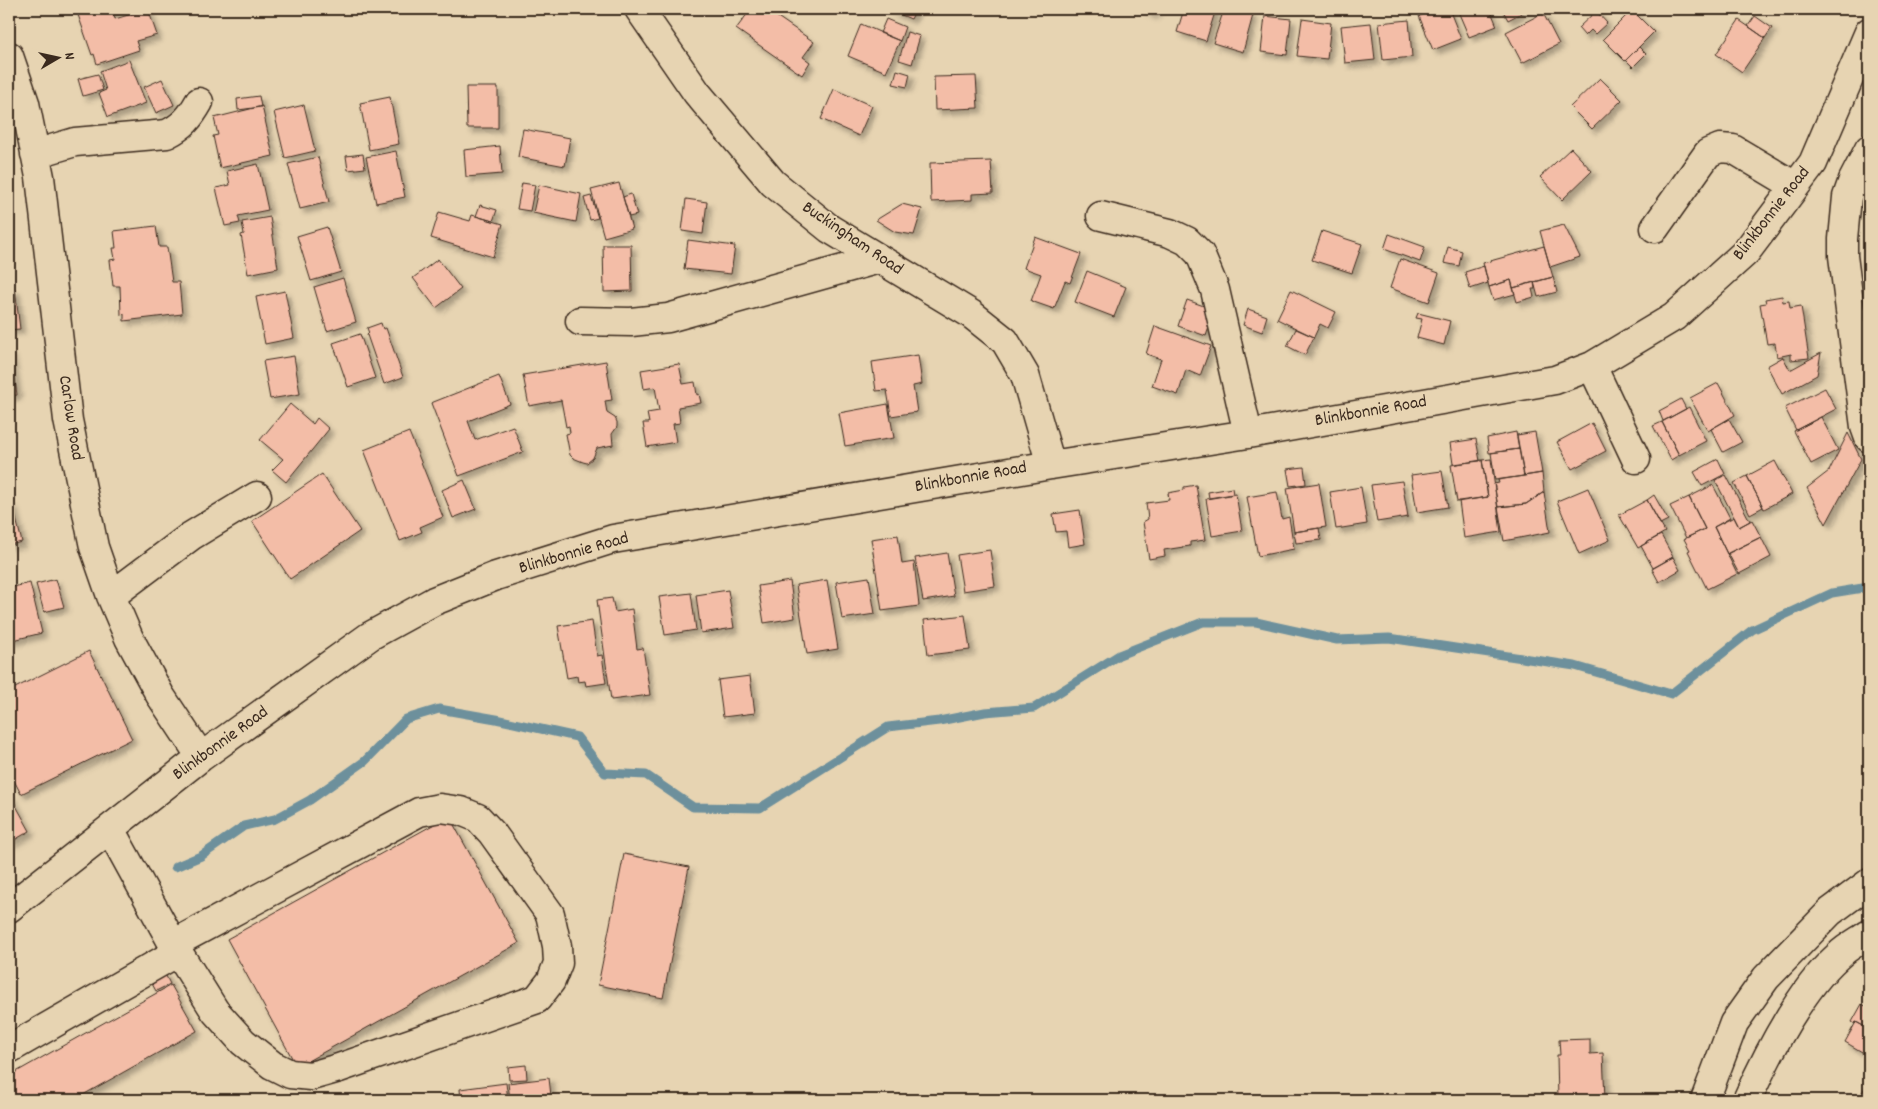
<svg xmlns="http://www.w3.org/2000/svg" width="1878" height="1109" font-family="Dekko,sans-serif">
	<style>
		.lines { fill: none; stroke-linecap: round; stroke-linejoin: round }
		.stream { stroke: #6d909c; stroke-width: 9 }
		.building { fill: #f3bda7; stroke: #3b2a1e; filter: url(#shadow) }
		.minor-casing { stroke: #3b2a1e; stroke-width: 31 }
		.major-casing { stroke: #3b2a1e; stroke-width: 31 }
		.minor { stroke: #e7d4b2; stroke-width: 28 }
		.major { stroke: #e7d4b2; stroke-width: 28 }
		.labels { text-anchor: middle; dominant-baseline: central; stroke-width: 4; stroke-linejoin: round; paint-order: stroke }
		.street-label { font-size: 18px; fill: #3b2a1e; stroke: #e7d4b2 }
	</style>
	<defs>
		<filter id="shadow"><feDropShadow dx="4.5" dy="4.5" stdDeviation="2.5" flood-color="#0004"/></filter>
	</defs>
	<rect width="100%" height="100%" fill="#e7d4b2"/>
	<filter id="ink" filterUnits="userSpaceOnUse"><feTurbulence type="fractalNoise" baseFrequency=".02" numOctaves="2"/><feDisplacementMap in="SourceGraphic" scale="10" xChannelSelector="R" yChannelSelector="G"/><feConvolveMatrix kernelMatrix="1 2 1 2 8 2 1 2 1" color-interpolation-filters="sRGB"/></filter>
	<g filter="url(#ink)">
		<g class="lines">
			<path class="stream" d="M175,867L201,856L244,826L275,819L310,800L365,761L406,719L439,709L496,719L577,737L605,773L646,775L693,807L760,808L888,727L939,721L985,712L1034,708L1119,655L1203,622H1256L1337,640L1389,638L1575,666L1671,694L1752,630L1832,593L1869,587"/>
		</g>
		<path class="building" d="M76,9H112L115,19L148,9L157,35L136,41L139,50L97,64L94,54L92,55Z
			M751,9H766L814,42L803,57L810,62L802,75L736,29Z
			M887,9H916L911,19Z
			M1142,9H1156L1153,15Z
			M1184,9H1216L1206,41L1177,32Z
			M1224,9H1232L1253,15L1243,52L1213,43Z
			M1438,9H1449L1461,39L1433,50L1419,16Z
			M1457,9H1490L1497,26L1469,37Z
			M1502,9H1529L1508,20Z
			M1632,10L1654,32L1625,61L1603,39Z
			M1596,11L1607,23L1595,34L1591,30L1585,36L1578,28Z
			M1543,13L1559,44L1522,63L1506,32Z
			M1265,16L1291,19L1287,55L1261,52Z
			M1755,16L1772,28L1765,38L1748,26Z
			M886,19L905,27L900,41L880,33Z
			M1302,19L1331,23L1327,59L1297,56Z
			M1409,20L1412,57L1383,60L1379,23Z
			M1739,20L1765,38L1742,72L1716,54Z
			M1371,23L1375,60L1345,63L1341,26Z
			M861,24L900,41L886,72L848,56Z
			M907,32L920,36L912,64L899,60Z
			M1639,47L1646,54L1633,67L1626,60Z
			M129,60L146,103L108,117L99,93L106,90L100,71Z
			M897,70L910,74L907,87L893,84Z
			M98,74L103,90L83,96L78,79Z
			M976,76L978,108L935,110L934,77Z
			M1600,78L1622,100L1592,129L1570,107Z
			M162,79L174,105L156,113L144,87Z
			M466,87H498V128H467Z
			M834,89L872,106L859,136L821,119Z
			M259,96L261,107L238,110L237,99Z
			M390,97L399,144L369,150L360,103Z
			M304,105L315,151L285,158L274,112Z
			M262,106L273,156L220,168L213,136L218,135L214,118Z
			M523,129L570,138L565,166L518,157Z
			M500,146L502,174L466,177L464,150Z
			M1571,148L1592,171L1562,200L1540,177Z
			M396,151L405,197L376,203L366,157Z
			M363,154L365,168L348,170L346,156Z
			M318,157L329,202L300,209L288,164Z
			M991,161L993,193L972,194V200L931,202L930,163Z
			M258,164L268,210L238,216L240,223L225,226L216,188L230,185L227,171Z
			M522,183L535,185L530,211L517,209Z
			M619,183L632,229L604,237L591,190Z
			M539,185L581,194L576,222L533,213Z
			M631,194L637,215L629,217L623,197Z
			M591,196L598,218L590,220L584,198Z
			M686,199L707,202L703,234L682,231Z
			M902,204L922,209L914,235L895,232L876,220Z
			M480,205L497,210L493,221L476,216Z
			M439,212L470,221L472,215L503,224L493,257L431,238Z
			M270,217L278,268L248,274L241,235L244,234L242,222Z
			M1564,225L1580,257L1550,267L1540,231Z
			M156,226L159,247H167L172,282H179L182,314L124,321V314L121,315L120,286H113L110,260L115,259L113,248H116L114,231Z
			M327,227L341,272L311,281L297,236Z
			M1322,231L1362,244L1352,273L1312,260Z
			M1389,234L1425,247L1420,262L1384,249Z
			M1035,237L1081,254L1070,283L1065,281L1054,309L1031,301L1041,274L1024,268Z
			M688,240L735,246L731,274L684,269Z
			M603,245H631L632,291L604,292Z
			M1544,246L1553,277L1513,288L1511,280L1489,287L1483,263Z
			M1448,247L1462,251L1459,266L1444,263Z
			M438,259L461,289L436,308L413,278Z
			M1400,259L1439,273L1429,302L1390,288Z
			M1484,266L1488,283L1470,289L1465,272Z
			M1087,271L1126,287L1114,317L1075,302Z
			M1553,277L1557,292L1538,297L1534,282Z
			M343,278L356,322L327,331L314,287Z
			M1511,280L1515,294L1493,300L1489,287Z
			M1534,282L1535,289H1532L1534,297L1517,302L1513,288Z
			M15,289L20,329L9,330V290Z
			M1291,290L1336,312L1328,328L1320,324L1314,337L1277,319Z
			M285,291L294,338L265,344L256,297Z
			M1782,296L1783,302L1789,301L1790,308L1801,306L1809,358L1791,360V354L1777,357L1775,343L1767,344L1760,304L1766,303L1765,299Z
			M1187,300L1215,310L1206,336L1178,326Z
			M1248,309L1267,316L1262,332L1243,325Z
			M1418,313L1450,321L1444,345L1417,338L1422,319L1416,318Z
			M381,323L383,329L386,328L403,377L384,384L367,335L369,333L367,328Z
			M1155,326L1211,346L1200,376L1186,370L1178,395L1152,386L1161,359L1146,354Z
			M1296,329L1314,337L1305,355L1287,346Z
			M360,334L375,378L348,387L333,343Z
			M9,352H11L17,395L9,396Z
			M1821,353L1817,375L1782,394L1767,366L1783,357L1790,370Z
			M918,355L922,384L913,386L917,412L891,416L887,390L876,391L872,362Z
			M294,356L300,394L270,399L263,361Z
			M606,361L612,400L605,401L607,413L615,418L617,422V427L612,434L613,445L597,448L593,458L587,463L583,462L573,458L570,455L566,434L570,433L569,426L566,427L561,400L529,406L523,375Z
			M679,364L683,384L695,382L697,395L699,394L701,403L678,407L680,423L673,424L676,442L647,447L643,423H649L647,413L659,411L655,387L644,389L641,370Z
			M499,376L510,404L468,421L475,440L513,426L523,452L459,476L431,403Z
			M1718,383L1735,415L1708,431L1690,398Z
			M1825,388L1836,409L1796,430L1785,408Z
			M1681,399L1686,409L1663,421L1659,411Z
			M290,404L313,424L317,418L329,429L286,482L272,470L283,459L260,440Z
			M888,404L894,438L845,446L839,413Z
			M1689,407L1706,441L1679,455L1662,422Z
			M1821,417L1838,450L1811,464L1794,431Z
			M1729,419L1742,442L1723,452L1711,429Z
			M1662,422L1679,455L1671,460L1653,426Z
			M1592,423L1606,451L1572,469L1557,442Z
			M409,432L443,517L420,527L422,532L400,541L364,450Z
			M1516,432L1519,449L1489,453L1487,438Z
			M1535,432L1542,473L1524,476L1517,435Z
			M1848,433L1861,459L1826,524L1807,488L1829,471Z
			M1476,439L1480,461L1453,464L1450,443Z
			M1519,449L1524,476L1495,480L1491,453Z
			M1491,459L1501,532L1464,538L1459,501L1488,497L1482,460Z
			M1718,459L1725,474L1702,486L1694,472Z
			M1482,460L1488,497L1457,502L1451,465Z
			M1775,461L1792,494L1764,509L1747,476Z
			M1304,467L1306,484L1290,486L1287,469Z
			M1442,471L1448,507L1417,512L1411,475Z
			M1542,473L1544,492L1526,504L1498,507L1494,484L1499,483L1498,480Z
			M322,474L360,531L290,579L252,521Z
			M1726,475L1750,521L1739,527L1715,480Z
			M1747,476L1763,507L1750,514L1734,483Z
			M464,480L476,509L453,518L442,490Z
			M1402,481L1408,517L1377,522L1371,485Z
			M1319,483L1326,527L1294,532L1287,488Z
			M1196,485L1205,540L1190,542V546L1164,550L1165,556L1149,559L1143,522L1148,519L1146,503L1169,500L1168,493L1184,490V487Z
			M1713,485L1730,518L1714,527L1737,574L1707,589L1688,551L1690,550L1684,539L1705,529L1689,497Z
			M1361,487L1367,524L1336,529L1330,492Z
			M1232,488L1233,494L1209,498L1208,492Z
			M1588,488L1610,540L1579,554L1557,501Z
			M1277,492L1282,519L1289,517L1294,549L1258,556L1247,497Z
			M1544,492L1550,532L1504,541L1498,507L1526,504Z
			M1236,494L1242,531L1212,536L1206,499Z
			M1654,495L1668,520L1660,524L1647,500Z
			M1689,497L1705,529L1686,538L1670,506Z
			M1647,500L1665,532L1638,548L1619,515Z
			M12,503L22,542L9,545V504Z
			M1080,510L1085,544L1068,547L1066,531L1056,532L1053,514Z
			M1734,517L1739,527L1752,520L1761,537L1727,554L1714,527Z
			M1319,528L1321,540L1296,543L1294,532Z
			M898,535L902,564L914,562L919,606L882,611L871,539Z
			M1661,535L1673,557L1653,568L1641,546Z
			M1761,537L1771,557L1739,574L1728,553Z
			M990,550L995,586L963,591L957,555Z
			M947,553L954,596L923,601L915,558Z
			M1673,557L1680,570L1659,582L1652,569Z
			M869,577L875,614L842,619L836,582Z
			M56,579L64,607L44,612L36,584Z
			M827,580L838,649L807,654L796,585Z
			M790,581L795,618L764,623L758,586Z
			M30,583L42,633L9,641V588Z
			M728,590L734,628L701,633L696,595Z
			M691,593L696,630L665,635L659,597Z
			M612,598L615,612L632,609L637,649L643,648L650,695L611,700L597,600Z
			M965,615L970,650L928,655L924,620Z
			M592,621L597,656L602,655L606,683L586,686L585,681L578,682L577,676L567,678L558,626Z
			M89,651L132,739L21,794L9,771V691Z
			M750,676L755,713L723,717L718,680Z
			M9,793L30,831L9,843Z
			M449,816L519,943L297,1067L227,939Z
			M624,854L689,867L663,998L598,985Z
			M164,972L170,984L156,991L150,980Z
			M171,985L197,1031L74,1100H9V1076Z
			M1862,1004L1869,1008V1029L1856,1022L1855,1024L1852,1022Z
			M1856,1022L1869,1029V1056L1845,1042Z
			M1590,1039V1054L1603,1053L1605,1100H1558L1557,1055H1560L1559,1040Z
			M526,1065L527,1079L509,1080L508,1067Z
			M549,1078L551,1096L510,1100L508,1083Z
			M1869,1080V1100H1858Z
			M506,1083L508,1100H461L460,1089Z"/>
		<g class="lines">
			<g class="minor-casing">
				<path id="minor" d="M639,9L697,93L773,183L830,229L971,314L1005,341L1025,375L1051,465
					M9,56L25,103L40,177L68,420L94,547L111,596L129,638L160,695L201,757
					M1869,149L1853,180L1847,197L1843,239V256L1865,427L1869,438
					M35,154L75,142L167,134C183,126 190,118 199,102
					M1101,216L1170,233L1187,241L1200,254L1215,290L1248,434
					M1655,228L1708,153L1720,148L1733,149L1795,186
					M580,321L631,322L668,318L879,259
					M1592,366L1636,459
					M111,596L191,536L257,496
					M110,829L173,944L215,1011L243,1042L272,1065L290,1074L311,1076L339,1068L537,999L551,981L558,963L557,946L550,914L492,833L478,818L461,811L440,808L419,812L173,944
					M9,908L201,757L370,636L434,601L496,576L613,539L1051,465L1248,434L1555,380L1592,366L1674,317L1746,252L1813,163L1869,32
					M9,1049L178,952"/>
			</g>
			<g class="major-casing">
				<path id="major" d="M1705,1100L1734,1023L1766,978L1830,912L1869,883
					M1747,1100C1768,1053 1799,991 1838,956C1847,947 1859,941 1869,934"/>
			</g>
			<use href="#minor" class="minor"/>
			<use href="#major" class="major"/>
		</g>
	</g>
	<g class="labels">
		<g class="street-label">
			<text transform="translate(1772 214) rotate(-52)">Blinkbonnie Road</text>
			<text transform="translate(852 239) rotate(34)">Buckingham Road</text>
			<text transform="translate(1371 412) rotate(-10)">Blinkbonnie Road</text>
			<text transform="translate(70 418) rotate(81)">Carlow Road</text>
			<text transform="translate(971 478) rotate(-10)">Blinkbonnie Road</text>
			<text transform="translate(574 554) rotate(-16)">Blinkbonnie Road</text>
			<text transform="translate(221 744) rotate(-36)">Blinkbonnie Road</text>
		</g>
	</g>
	<rect width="1878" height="1109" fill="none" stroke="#e7d4b2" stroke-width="30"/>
	<rect x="15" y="15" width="1848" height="1079" fill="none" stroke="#3b2a1e" stroke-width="2" filter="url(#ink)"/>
	<g transform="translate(58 58) rotate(81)" stroke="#e7d4b2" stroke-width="4" paint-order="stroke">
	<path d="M0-4L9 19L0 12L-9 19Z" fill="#3b2a1e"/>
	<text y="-8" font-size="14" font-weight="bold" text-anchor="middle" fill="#3b2a1e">N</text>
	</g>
</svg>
